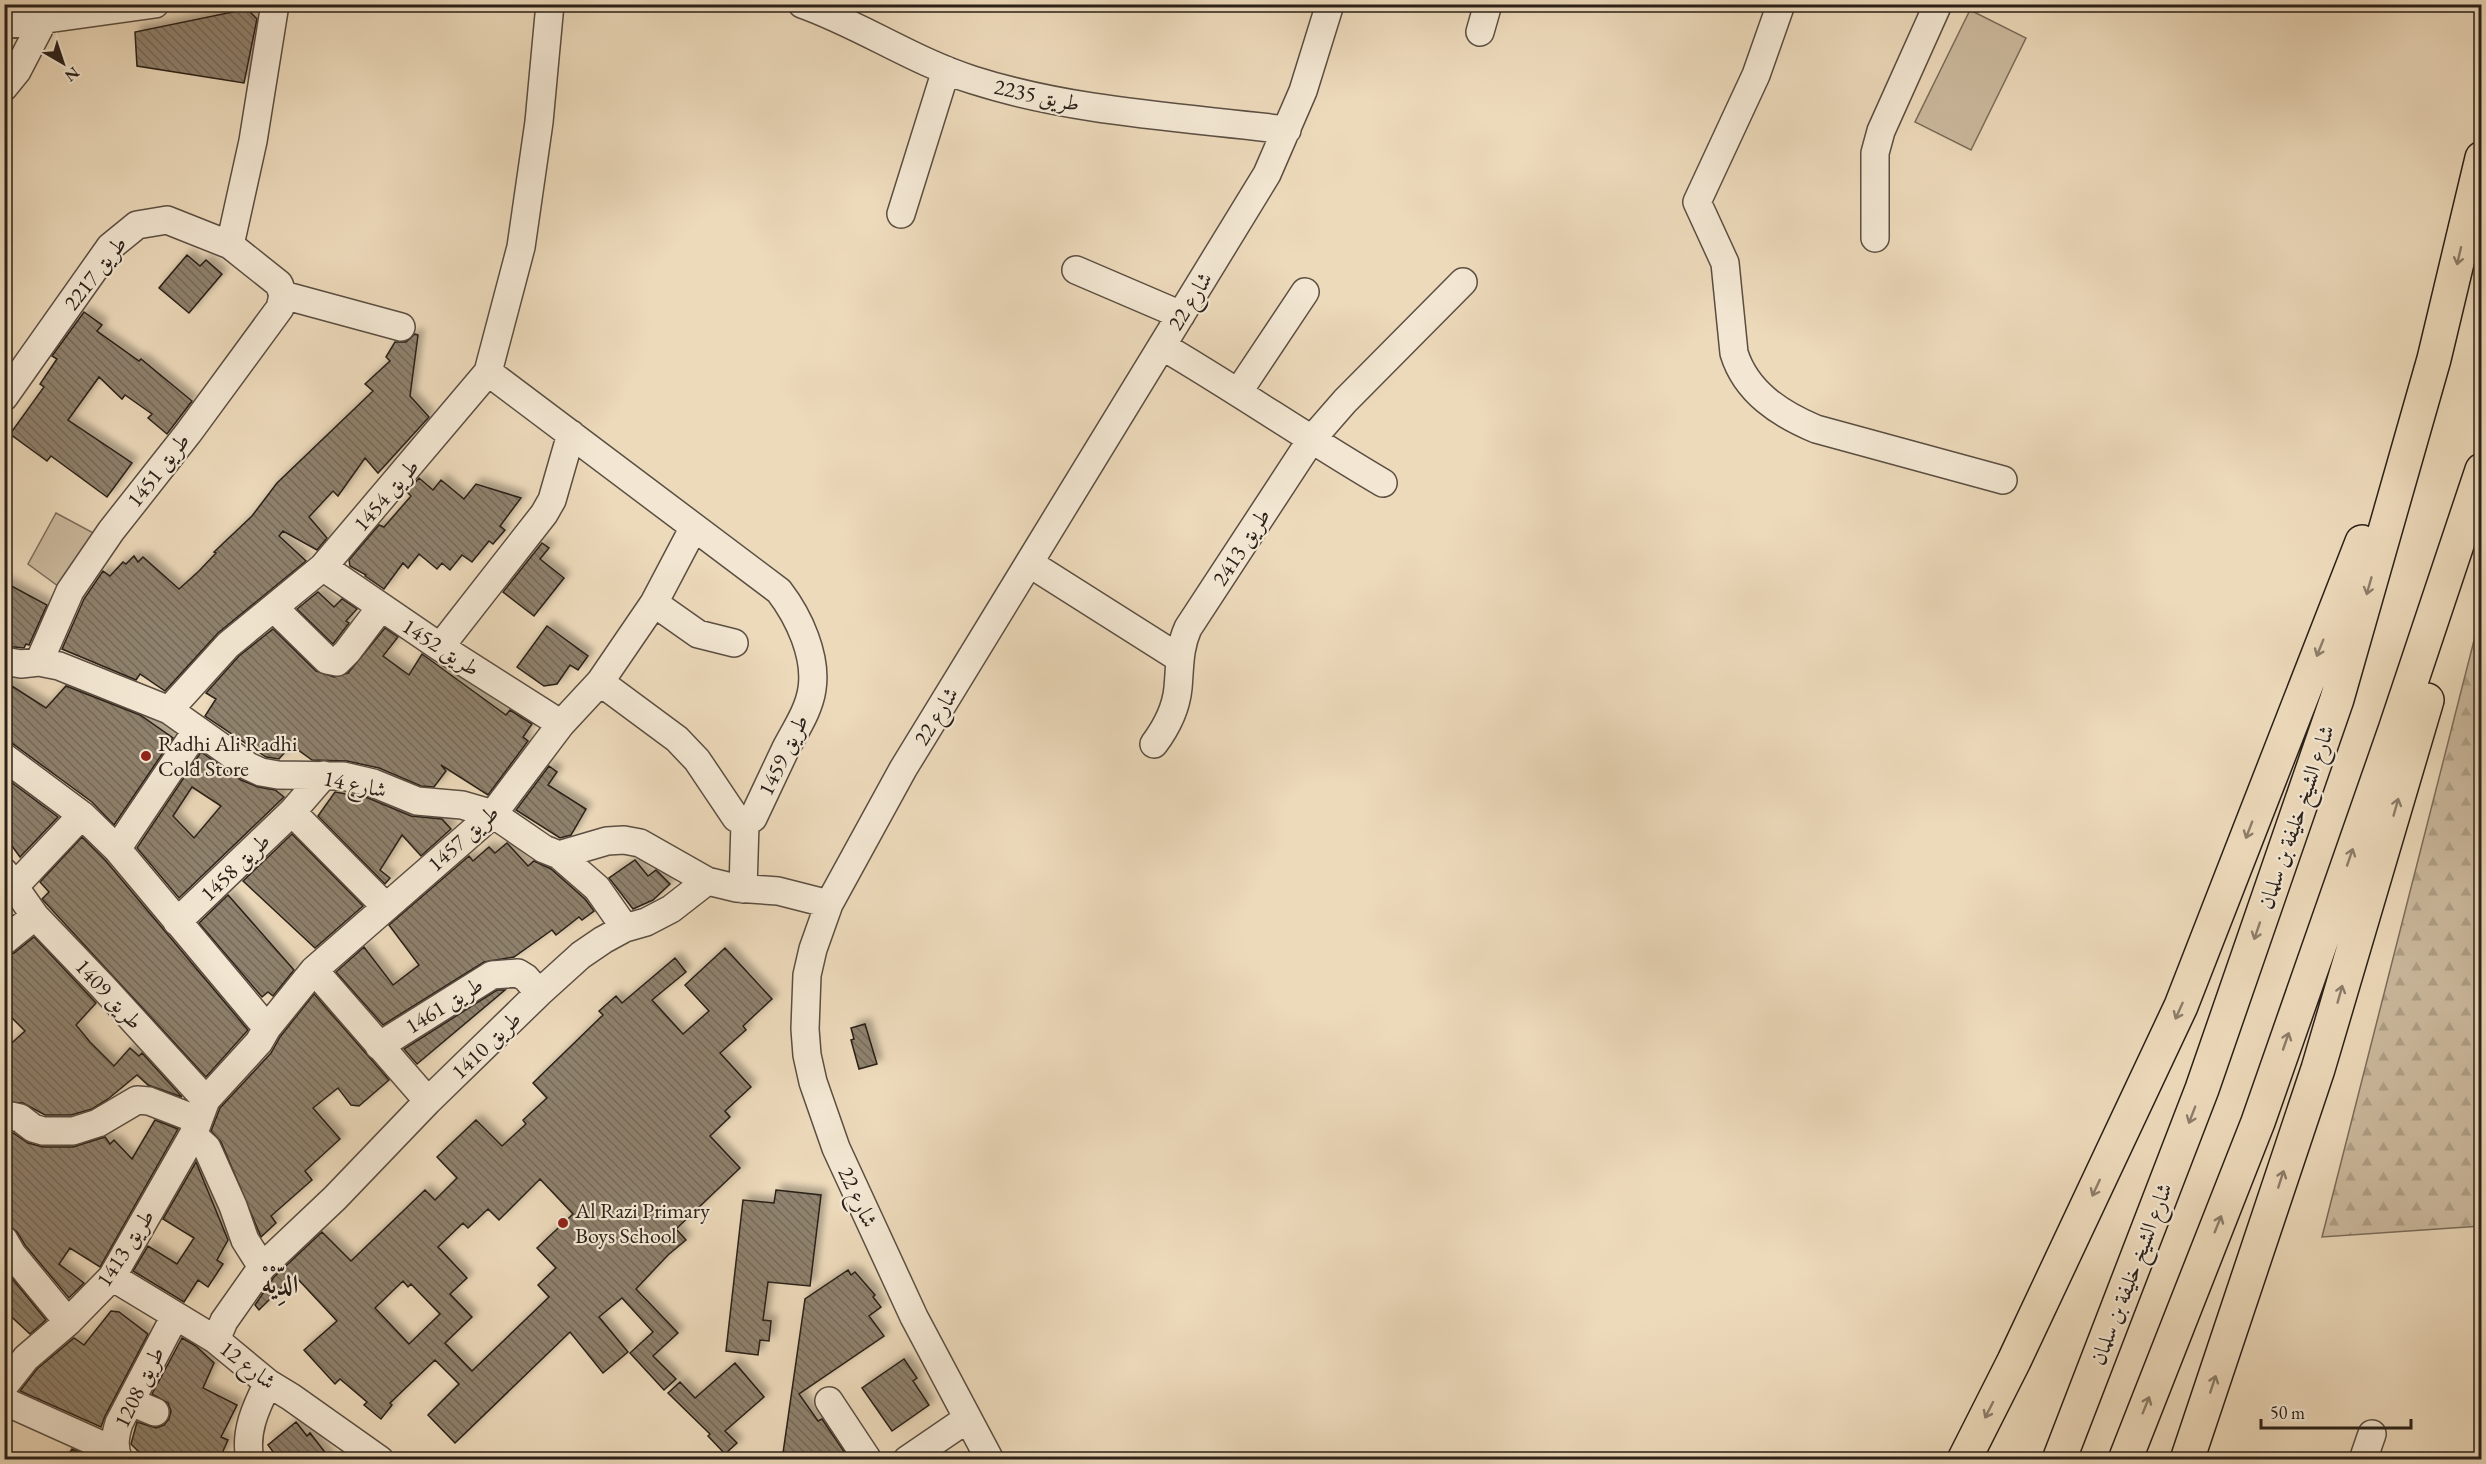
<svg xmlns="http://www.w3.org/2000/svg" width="2486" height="1464" font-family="'EB Garamond',Amiri,serif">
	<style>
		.forest { fill: url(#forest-firs); stroke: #7b6d5c; stroke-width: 1.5 }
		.park { fill: #ccba9f; stroke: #7b6d5c; stroke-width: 1.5 }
		.building { fill: url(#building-back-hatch); stroke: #2a2019; stroke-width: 1.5; fill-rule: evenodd; filter: url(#shadow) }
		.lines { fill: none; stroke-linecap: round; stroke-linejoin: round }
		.minor-casing { stroke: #5b4e42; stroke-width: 30 }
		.highway-casing { stroke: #2a2019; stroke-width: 36 }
		.minor { stroke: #f3e7d3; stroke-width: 27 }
		.highway { stroke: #eddabb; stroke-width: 33 }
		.oneway { stroke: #8c7d6a }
		.poi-dot { fill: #8f2418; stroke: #f3e7d3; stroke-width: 2 }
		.labels { text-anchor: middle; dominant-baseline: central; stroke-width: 4.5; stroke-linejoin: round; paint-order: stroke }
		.street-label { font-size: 22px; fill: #2a2019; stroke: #f3e7d3 }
		.poi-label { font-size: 22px; fill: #2a2019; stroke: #f3e7d3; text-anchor: start }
		.quarter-label { font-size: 26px; font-weight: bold; fill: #2a2019; stroke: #f3e7d3 }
	</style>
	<defs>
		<pattern id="forest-firs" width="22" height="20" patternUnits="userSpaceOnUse" patternTransform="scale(1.5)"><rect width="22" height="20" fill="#ccba9f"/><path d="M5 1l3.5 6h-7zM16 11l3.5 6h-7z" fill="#afa088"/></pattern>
		<pattern id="building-back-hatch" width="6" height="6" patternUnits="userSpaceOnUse" patternTransform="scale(1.5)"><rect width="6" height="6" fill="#8f816d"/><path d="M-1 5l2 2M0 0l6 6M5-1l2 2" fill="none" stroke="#756959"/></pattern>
		<filter id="shadow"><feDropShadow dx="5.5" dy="-5.5" stdDeviation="3" flood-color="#0004"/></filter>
	</defs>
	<rect width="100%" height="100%" fill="#eddabb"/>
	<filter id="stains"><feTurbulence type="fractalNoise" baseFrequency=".00333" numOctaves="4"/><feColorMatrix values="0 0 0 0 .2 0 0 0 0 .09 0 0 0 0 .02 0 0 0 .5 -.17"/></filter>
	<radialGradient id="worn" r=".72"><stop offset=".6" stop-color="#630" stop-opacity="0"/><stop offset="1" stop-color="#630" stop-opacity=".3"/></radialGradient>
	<path class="forest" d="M2481,613V1226L2322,1237Z"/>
	<path class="park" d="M1970,10L2026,38L1971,150L1915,122Z
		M56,513L99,536L62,589L28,564Z"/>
	<path class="building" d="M247,9L257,19L244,83L137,66L135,32Z
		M187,255L200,266L206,260L222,274L189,313L159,288Z
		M84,312L102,325L97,331L139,361L141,359L192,401L167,434L148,418L152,414L125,395L122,399L99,377L68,420L132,463L107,497L51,456L47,461L10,434L44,387L40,384L57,359L52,356Z
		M415,334L418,335L410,396L429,417L378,473L365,458L338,496L333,491L309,517L327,538L317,550L283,531L279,536L306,561L218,633L165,691L140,674L136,680L62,649L84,599L103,571L110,576L123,562L126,564L134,556L138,562L143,557L179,589L199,571L216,553L214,552L252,516L277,483L373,391L365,384L390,361L386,357L395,342H406Z
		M419,478L433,490L441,480L464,499L476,484L521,498L500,526L505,530L493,544L489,541L472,562L462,555L450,570L442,563L437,569L419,554L408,568L403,563L384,589L365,576L366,575L350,566L349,560L379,525L384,527L411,496L407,492Z
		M542,543L549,548L540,559L564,578L534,616L503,592Z
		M4,582L47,605L29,645L26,644L24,648L4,646Z
		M318,592L334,607L342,599L357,609L346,621L349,623L333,644L297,609Z
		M547,626L588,656L578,670L570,665L557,684L544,686L517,667Z
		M385,628L398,637L383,656L409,675L422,654L506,715L510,710L532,724L523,737L528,741L488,795L441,765L446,771L434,787L421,786L379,768L347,761L312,760L291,745L279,759L266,757L205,716L216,699L206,693L239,656L273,629L316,671L334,677L348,673Z
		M4,681L46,708L66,686L140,715L173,738L114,825L92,802L13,744L4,741Z
		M201,752L241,780L258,787L275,790L284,797L179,898L137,848ZM192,787L221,806L194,838L173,816Z
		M549,766L557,772L548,785L586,809L571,835L560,838L516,810Z
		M4,777L58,817L20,857L4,835Z
		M335,792L368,798L411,816L442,819L451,829L421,856L402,835L380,870L390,878L385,884L318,816Z
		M292,834L363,906L315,948L243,881Z
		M82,837L105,860L248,1030L206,1077L42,899L49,892L40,882Z
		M507,843L528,866L534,861L551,869L585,899L594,911L582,920L579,917L556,935L552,930L514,957L484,962L383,1025L336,972L364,947L393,985L419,965L389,925L469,856L473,861L489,847L495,853Z
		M635,860L648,876L656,870L670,884L653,900L633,909L609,878Z
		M228,895L294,970L273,996L268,992L262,997L199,923Z
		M34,937L96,1003L76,1025L90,1042L114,1066L130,1048L139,1056L142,1053L182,1097L148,1085L137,1075L108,1099L92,1109L71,1115H45L23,1103L4,1102V1050L25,1031L4,1010V956L14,953Z
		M725,948L772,999L743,1026L746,1030L720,1053L751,1087L725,1111L730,1117L710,1136L740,1168L676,1229L686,1240L668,1255L636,1289L678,1333L653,1356L676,1379L664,1390L630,1353L653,1332L622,1298L599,1317L628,1352L603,1373L570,1332L455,1443L428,1415L459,1384L435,1360L390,1403L392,1405L381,1419L364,1405L367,1402L340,1379L335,1384L304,1350L337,1321L294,1275L259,1310L255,1305L274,1277L322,1232L351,1261L425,1190L435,1200L457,1178L437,1157L476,1120L502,1146L526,1124L523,1120L547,1098L533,1083L603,1015L599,1011L616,996L622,1003L675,958L686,972L652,1000L683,1034L709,1011L685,985ZM540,1179L573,1214L537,1248L556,1268L538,1285L549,1297L472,1371L445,1343L472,1317L450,1294L467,1278L438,1247L463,1223L468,1228L488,1209L499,1220ZM403,1281L408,1287L411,1284L440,1314L409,1344L375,1308Z
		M497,990H505L417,1064L404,1049Z
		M314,994L389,1080L359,1106L351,1105L338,1088L313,1108L340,1139L305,1171L312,1180L271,1216L276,1223L261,1237L221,1142L211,1131L220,1108L271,1053L280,1037Z
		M865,1024L877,1064L859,1069L851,1040L854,1039L851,1028Z
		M155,1120L178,1129L100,1267L70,1248L59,1264L84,1283L69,1298L25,1245L17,1232L4,1222V1134L13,1133L28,1143L43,1147H73L105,1137L110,1144L114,1140L132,1159Z
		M196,1162L228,1240L217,1260L223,1264L208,1287L198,1280L184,1302L133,1271L148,1246L177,1264L194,1238L163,1219Z
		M776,1190L821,1195L810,1286L768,1282L763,1320L771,1321L769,1341L760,1340L758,1355L726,1351L743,1200L774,1203Z
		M848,1270L851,1275L855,1272L875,1295L873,1297L881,1307L869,1316L884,1336L799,1394L818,1421L822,1419L845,1453L836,1460H782L805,1299Z
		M11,1277L46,1320L30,1334L4,1310V1283Z
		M111,1311L119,1312L148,1334L105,1416L101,1427L20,1391L37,1369L74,1338L84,1345Z
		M182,1338L196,1346L214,1363L203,1388L237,1405L221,1437L228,1440L219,1460H147L131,1444L137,1422L156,1428L164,1425L169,1419L171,1411L168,1403L152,1394Z
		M904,1359L917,1378L913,1381L929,1405L892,1431L862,1388Z
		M735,1363L764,1397L725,1431L737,1443L725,1454L708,1436L710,1434L668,1393L680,1382L695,1398Z
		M296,1422L307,1436L310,1433L331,1460H279L268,1445Z
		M72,1449L88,1456L87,1460H65Z"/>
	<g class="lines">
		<g class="minor-casing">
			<path id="minor" d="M802,4C861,25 913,61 973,80C1073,112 1182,117 1287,130
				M1781,4L1756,75L1697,202L1725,263L1734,353C1746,392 1780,414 1816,429L2003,480
				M4,25L155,4
				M1480,32L1488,4
				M4,87L17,71L43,21
				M901,214L946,70
				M1875,238V153L1881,131L1938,4
				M230,245L253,141L275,4
				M1076,270L1181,315
				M283,295L401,327
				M1162,346C1237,390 1308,439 1383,483
				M488,372L779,591C799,617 817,656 812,689C809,710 796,729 786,748C775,771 764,795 753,818L745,823L736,818L697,760L677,739L600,682
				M1239,391L1305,292
				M4,397L110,247L137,225L167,220L230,245L279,284L283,295L280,308L189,432L111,531L70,591L39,662
				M1029,563L1179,658
				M323,567L440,647L561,724
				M654,603L698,634L734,643
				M274,608L327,660L337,662L347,652L381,607
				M440,647L544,514L552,500L571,434
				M4,661L21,664L39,662L59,666L169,710L248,766L261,772L278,775L343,776L373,783L417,801L462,805L493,814L544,849L559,855L607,841L624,840L640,843L707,881L736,888L778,891L829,904
				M169,710L228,645L323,567L488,372L521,247L539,122L550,4
				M1154,744C1166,728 1176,709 1178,688C1180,666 1179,648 1188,628L1311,440L1345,401L1463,282
				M4,757L82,815L117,849L267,1028
				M292,812L386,907
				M117,849L197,730
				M559,855L597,888L625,928
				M4,872L35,916L103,987L206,1100
				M14,887L82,815
				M743,889L745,823
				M177,922L292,812L324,775
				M4,941L35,916
				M314,970L428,1101
				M379,1046L492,975L518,973L526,978L539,993
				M4,1119L11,1116L20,1118L33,1128L43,1131H73L98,1123L137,1100L149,1101L198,1120
				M193,1135L207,1148L233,1206L245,1240L262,1267
				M4,1240L12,1254L68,1322
				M112,1277L216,1340L268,1383L291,1397L380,1460
				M216,1340L224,1321L262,1267L335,1198L428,1101L539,993L581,955L603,940L625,928L646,922L671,909L707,881
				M4,1386L26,1358L68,1322L112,1277L193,1135L206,1100L259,1042L267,1028L314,970L493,814L561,724L600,682L654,603L694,527
				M4,1401L115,1451
				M829,1401L868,1460
				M131,1402L155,1412
				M119,1460C113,1447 115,1436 119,1423L175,1316
				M250,1460C244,1432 256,1407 268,1383
				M907,1460L967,1419
				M990,1460L914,1317L836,1148L813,1082L807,1055L805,1029L807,975L813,949L829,904L903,769L1267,174L1303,91L1330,4
				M2363,1460L2372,1434"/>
		</g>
		<g class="highway-casing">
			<path id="highway" d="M1964,1460L2014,1361L2181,1006L2362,542
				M2059,1460L2202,1089L2337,699L2434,359L2482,158
				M2125,1460L2258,1122L2395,730L2482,470
				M2187,1460L2318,1069L2427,700"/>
		</g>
		<use href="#minor" class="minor"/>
		<use href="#highway" class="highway"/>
	</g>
	<defs><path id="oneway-shaft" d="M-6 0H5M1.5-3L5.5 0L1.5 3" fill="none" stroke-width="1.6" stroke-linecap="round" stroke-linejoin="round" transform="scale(1.5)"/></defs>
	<g class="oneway">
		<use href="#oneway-shaft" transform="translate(2459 256) rotate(103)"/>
		<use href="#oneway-shaft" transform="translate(2369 586) rotate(106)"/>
		<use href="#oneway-shaft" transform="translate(2320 648) rotate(112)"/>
		<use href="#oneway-shaft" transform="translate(2396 807) rotate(-74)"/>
		<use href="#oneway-shaft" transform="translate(2249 830) rotate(111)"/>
		<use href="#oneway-shaft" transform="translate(2350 857) rotate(-71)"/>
		<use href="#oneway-shaft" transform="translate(2257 931) rotate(109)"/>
		<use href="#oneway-shaft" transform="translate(2340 994) rotate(-74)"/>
		<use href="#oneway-shaft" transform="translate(2179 1011) rotate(114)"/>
		<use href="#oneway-shaft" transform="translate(2286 1041) rotate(-71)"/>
		<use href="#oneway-shaft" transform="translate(2192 1115) rotate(111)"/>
		<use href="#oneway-shaft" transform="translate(2281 1179) rotate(-72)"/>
		<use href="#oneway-shaft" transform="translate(2096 1188) rotate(115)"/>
		<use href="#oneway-shaft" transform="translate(2218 1224) rotate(-68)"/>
		<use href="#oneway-shaft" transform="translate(2213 1384) rotate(-72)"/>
		<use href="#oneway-shaft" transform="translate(2146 1405) rotate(-68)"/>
		<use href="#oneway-shaft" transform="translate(1989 1410) rotate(117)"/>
	</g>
	<g class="poi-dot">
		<circle cx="146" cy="756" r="6"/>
		<circle cx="563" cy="1223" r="6"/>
	</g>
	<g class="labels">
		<g class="street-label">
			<text transform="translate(1037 95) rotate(12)">طريق 2235</text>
			<text transform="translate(95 273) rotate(-52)">طريق 2217</text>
			<text transform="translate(1190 301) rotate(-58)">شارع 22</text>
			<text transform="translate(158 470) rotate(-52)">طريق 1451</text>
			<text transform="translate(386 495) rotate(-49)">طريق 1454</text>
			<text transform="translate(1241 547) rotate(-57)">طريق 2413</text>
			<text transform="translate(441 647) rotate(33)">طريق 1452</text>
			<text transform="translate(936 716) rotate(-58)">شارع 22</text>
			<text transform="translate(783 755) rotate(-64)">طريق 1459</text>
			<text transform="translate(355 784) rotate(12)">شارع 14</text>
			<text transform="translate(2296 817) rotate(-71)">شارع الشيخ خليفة بن سلمان</text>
			<text transform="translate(463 838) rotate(-42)">طريق 1457</text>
			<text transform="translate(235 867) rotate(-44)">طريق 1458</text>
			<text transform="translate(109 994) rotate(47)">طريق 1409</text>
			<text transform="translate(444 1005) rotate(-32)">طريق 1461</text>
			<text transform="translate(486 1045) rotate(-44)">طريق 1410</text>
			<text transform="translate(858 1197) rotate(65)">شارع 22</text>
			<text transform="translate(125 1248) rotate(-57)">طريق 1413</text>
			<text transform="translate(2131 1274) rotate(-69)">شارع الشيخ خليفة بن سلمان</text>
			<text transform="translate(248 1365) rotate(38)">شارع 12</text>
			<text transform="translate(139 1387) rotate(-64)">طريق 1208</text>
		</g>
		<g class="poi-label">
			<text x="158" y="743">Radhi Ali Radhi<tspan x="158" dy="25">Cold Store</tspan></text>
			<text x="575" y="1210">Al Razi Primary<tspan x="575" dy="25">Boys School</tspan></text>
		</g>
		<g class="quarter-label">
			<text x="280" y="1284">الدِّيْهْ</text>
		</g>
	</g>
	<rect width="2486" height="1464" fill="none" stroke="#eddabb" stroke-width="24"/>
	<rect x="6" y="6" width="2474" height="1452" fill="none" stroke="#2a2019" stroke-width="3"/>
	<rect x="12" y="12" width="2462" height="1440" fill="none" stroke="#2a2019" stroke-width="1.5"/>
	<g transform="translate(63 63) rotate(141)" stroke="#f3e7d3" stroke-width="4.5" paint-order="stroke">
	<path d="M0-4.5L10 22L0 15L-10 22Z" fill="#2a2019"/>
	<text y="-9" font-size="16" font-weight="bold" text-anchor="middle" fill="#2a2019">N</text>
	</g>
	<path d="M2261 1419v9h150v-9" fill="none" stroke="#2a2019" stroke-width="3"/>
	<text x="2270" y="1419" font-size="18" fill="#2a2019" stroke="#f3e7d3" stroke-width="4.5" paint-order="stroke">50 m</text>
	<rect width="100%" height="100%" filter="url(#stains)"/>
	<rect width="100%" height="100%" fill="url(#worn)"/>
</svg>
